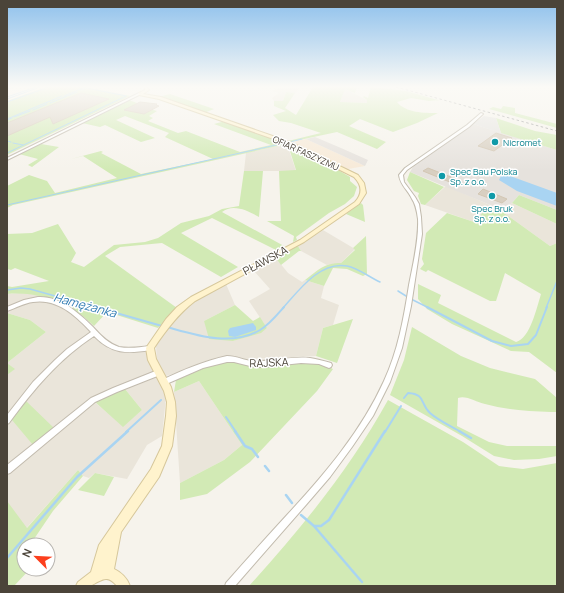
<svg xmlns="http://www.w3.org/2000/svg" width="564" height="593" font-family="Manrope,sans-serif">
	<style>
		.residential { fill: #eae5da }
		.commercial { fill: #f7ead8 }
		.industrial { fill: #e6e2dd }
		.green { fill: #d2eab5 }
		.parking { fill: #e5e3e0 }
		.water { fill: #a9d4f2 }
		.lines { fill: none; stroke-linecap: round; stroke-linejoin: round }
		.stream-far3 { stroke: #a9d4f2; stroke-width: 1 }
		.stream-far2 { stroke: #a9d4f2; stroke-width: 1.5 }
		.stream-far1 { stroke: #a9d4f2; stroke-width: 2 }
		.stream { stroke: #a9d4f2; stroke-width: 2.5 }
		.building { fill: #d8cfc1; stroke: #d3c7b4 }
		.street-casing { stroke: #c2bbae; stroke-width: 2 }
		.secondary-casing { stroke: #d6c79b; stroke-width: 2 }
		.street { fill: #fff; fill-rule: evenodd }
		.secondary { fill: #fff3cd; fill-rule: evenodd }
		.rail { stroke: #9a9a9a; stroke-width: 1; stroke-dasharray: 2.5 2.5; stroke-linecap: butt }
		.culture-dot { fill: #0f9aa8; stroke: #fff; stroke-width: 1.5 }
		.labels { text-anchor: middle; dominant-baseline: central; stroke-width: 3; stroke-linejoin: round; paint-order: stroke }
		.far-culture-label { font-size: 9px; fill: #0d838f; stroke: #fff; text-anchor: start }
		.far-street-label { font-size: 9px; fill: #4b4439; stroke: #fff }
		.street-label { font-size: 11px; fill: #4b4439; stroke: #fff }
		.water-label { font-size: 12px; font-style: italic; fill: #2e7ab2; stroke: #fff }
	</style>
	<rect width="100%" height="100%" fill="#f6f3ec"/>
	<path class="residential" d="M280,87H300L295,93L286,92L283,101H274L272,98L279,93L272,91Z
		M345,89L367,100V103L340,102Z
		M287,144L296,171H244L246,153Z
		M446,186L490,205L474,222L425,205Z
		M512,203L557,224V243L550,246L504,213Z
		M323,230L355,249L341,263L327,265L301,251L298,246Z
		M275,257L288,273L302,282L305,280L324,286L321,298L339,305L333,325L323,328L316,356L246,359L227,356L166,376L157,360L156,346L173,320L194,301L226,284L235,305L204,321L233,341L261,332L267,328L249,301L270,289L253,270Z
		M18,293L41,295L52,303L72,314L109,349L126,353L147,351L153,372L113,388L91,399L123,426L142,410L125,389L156,376L166,397L162,436L147,445L127,479L95,473L89,478L83,476L78,470L7,550V375L14,369L7,363L46,332L30,320L7,313V294Z
		M199,381L242,445L224,460L180,483L174,392Z"/>
	<path class="commercial" d="M306,139L365,166L348,169L294,144L296,143L295,141Z"/>
	<path class="industrial" d="M473,124L557,150V210L519,195L505,211L410,172L413,167Z
		M315,137L341,148L368,160L365,166L306,139Z"/>
	<path class="green" d="M46,87H85L130,96L7,155V101Z
		M313,87H357L355,93L345,89L340,102L367,103V100L363,97L364,96L368,98L371,87H372L406,91L452,104L438,100L429,101L411,98L397,102C406,113 424,113 438,113L417,123L393,132L360,119L349,126L386,142L377,149L337,132L290,142L288,141L321,133L291,123L279,121L273,115L286,111L274,106V101H283L286,92L295,93L285,108L296,115Z
		M170,94L214,109L204,113L158,97Z
		M129,100L137,103L134,105L157,111L149,116L153,118L148,121L178,133L186,131L240,152L271,145L214,124L225,121L287,144L13,205L7,208V186L29,175L47,181L55,193L117,178L83,156L71,159L101,151L103,152L101,153L141,174L213,159L165,137L169,133L125,116L116,120L155,138L141,142L105,125L100,127L82,123Z
		M503,106L515,108V113L557,124V128L489,109L493,107L501,109Z
		M496,118L535,131L557,135V150L501,133Z
		M41,144L59,147L32,167L28,165L38,159L19,154Z
		M288,145L339,169L338,170L350,177V181L357,187L354,196L345,204L329,213L296,237L297,240L293,242L294,236L267,221H281L279,171L296,170Z
		M244,171H263L259,217C249,211 233,203 222,212L284,246L276,250L212,218L181,233L238,267L221,277L162,243L120,247L105,256L177,308L158,328L107,312L94,326C71,303 39,291 7,294V286L12,287L49,281L15,268L11,270L7,269V234L32,233L58,224L76,253L71,262L84,267L114,245L145,242L158,238L181,223L209,216L222,209L239,206Z
		M410,172L444,187L425,205L421,204L418,196L419,193L414,191L407,180Z
		M519,195L557,210V224L512,203Z
		M361,203L363,205L365,222L346,214Z
		M489,206L504,212V213L550,246L557,243V373L529,352L511,351L452,324L427,309L418,299V284L441,295L438,303L516,342C530,339 537,307 541,294L505,273L496,301H490L428,270L426,272L420,269L424,264L422,259L426,233L447,213L474,222Z
		M366,236L367,274L363,276L347,269L333,268L324,286L305,280C318,270 324,263 341,263L355,250L353,248Z
		M298,246L301,251H299L281,265L275,257Z
		M235,305L253,321L260,317L267,328L261,333L233,341L209,339L204,321Z
		M7,313L30,320L46,332L7,363L15,369L7,375Z
		M353,319L337,363L316,356L323,328Z
		M412,327L461,356L490,368L535,379L557,398V412H551C528,411 507,410 485,404C476,402 466,395 458,398L457,426L489,442L507,446H557V456L539,459L514,460L494,456L462,436L390,395L404,360Z
		M228,361L320,363L333,369L317,391L250,462L207,494L180,500V483L224,460L242,445L199,381L174,392L176,380L209,366Z
		M125,389L142,410L123,427L95,402Z
		M388,400L463,442L499,466L523,469L557,463V586H249C301,529 351,467 388,400Z
		M26,401L54,428L33,445L12,420Z
		M78,470L83,476L53,511L34,539L35,545H24V569H30L14,586H7V501L27,528Z
		M95,473L114,477L104,496L78,490Z"/>
	<path class="parking" d="M484,116L496,118L501,133L473,124Z"/>
	<path class="water" d="M507,175L557,193V206L517,191L499,180L501,176Z
		M253,323L256,327V330L235,337L229,336L228,331L230,328Z"/>
	<g class="lines">
		<path class="stream-far3" d="M7,89L15,87
			M80,90L87,88L126,96
			M64,96L85,87
			M7,97L36,87
			M7,99L40,87
			M7,102L49,87
			M50,103L77,92
			M33,110L47,104
			M14,117L30,111
			M7,119L62,96
			M7,120L12,118
			M7,141L11,142
			M290,142L302,139
			M13,143L23,145
			M7,153L126,96
			M7,205L285,143"/>
		<path class="stream-far2" d="M7,290L21,288L30,289L98,308
			M398,291L406,296
			M411,299L429,308
			M283,308C299,290 320,261 347,266C358,268 369,277 380,282
			M546,308L557,281"/>
		<path class="stream-far1" d="M95,307L162,326
			M427,307L492,341L511,346L528,344L536,335L547,307
			M167,327C196,335 231,347 260,330C269,325 277,315 284,307
			M404,398L408,393C426,394 420,404 430,413C439,421 451,426 461,432
			M226,417L236,432
			M126,432L161,400
			M385,432L401,406"/>
		<path class="stream" d="M235,431L245,446L252,449L258,457
			M459,431L471,438
			M265,466L269,471
			M286,495L292,503
			M301,515L314,526H321L329,520L385,431
			M314,526L362,582
			M7,558L77,477L128,431"/>
	</g>
	<path class="building" d="M81,93L109,99L53,124L50,117L7,136V123Z
		M140,102L157,104L156,105L159,106L144,114L124,110Z
		M496,133L512,138L494,151L478,146Z
		M428,168L461,181L457,185L423,171Z
		M483,189L507,199L502,203L478,194Z"/>
	<g class="lines">
		<g class="street-casing">
			<path id="street" d="M139,93L141,94L7,160V158Z
				M481,113L483,114L469,127L407,170L403,175L404,182L415,197L419,204L421,217L422,234L411,306L402,348L390,382L373,416L352,447L330,477L305,506L235,586H225L226,583C246,560 266,538 287,515C324,475 361,432 384,381C398,351 404,317 409,285C413,264 419,240 418,219C417,212 416,205 412,199C408,190 400,185 399,175L405,168L467,125Z
				M38,297C60,296 78,312 93,327C100,335 109,344 119,347C130,349 140,347 150,346H152L153,348L152,350H150C126,354 112,354 94,336C59,359 34,389 9,423L7,424V415L33,382L55,360L67,349L91,332C76,316 57,298 33,302C24,303 16,308 7,311V307L24,300Z
				M227,356C237,356 245,361 254,361C273,362 291,356 310,358C317,359 324,361 331,363L332,365L331,367L329,368L319,364L301,363L264,367H254L234,362H227L203,368L164,385L162,384L161,382L162,380C183,370 204,361 227,356Z
				M158,370L160,371L161,373L160,375L117,392L95,402L10,473L7,474V465L91,398L113,388Z"/>
		</g>
		<g class="secondary-casing">
			<path id="secondary" d="M145,87H147L149,90L143,94L161,97L290,142L358,175L364,183L366,193L359,204L304,242L195,301C178,314 166,330 154,348L156,359L171,387L175,402L176,416L172,446L159,477L121,532L114,569C122,573 127,578 130,586H117C107,574 102,580 92,585C88,587 81,586 76,586L78,582L91,572L99,545L151,469L162,446L166,416L167,402L164,391L148,360L146,348L166,319L177,307L191,297L300,240L355,202C363,193 362,185 354,177L288,144L159,99L139,95V93L145,90Z"/>
		</g>
		<use href="#street" class="street"/>
		<use href="#secondary" class="secondary"/>
		<path class="rail" d="M396,87L557,131"/>
	</g>
	<linearGradient id="sky" x2="0" y2="1"><stop stop-color="#8fc1ec"/><stop offset="0.51" stop-color="#fbfaf6"/><stop offset="1" stop-color="#fbfaf6" stop-opacity="0"/></linearGradient>
	<rect width="564" height="170" fill="url(#sky)"/>
	<g class="culture-dot">
		<circle cx="495" cy="142" r="4"/>
		<circle cx="442" cy="176" r="4"/>
		<circle cx="492" cy="196" r="4"/>
	</g>
	<g class="labels">
		<g class="far-culture-label">
			<text x="503" y="142">Nicromet</text>
			<text x="450" y="171">Spec Bau Polska<tspan x="450" dy="10">Sp. z o.o.</tspan></text>
			<text x="492" y="208" text-anchor="middle">Spec Bruk<tspan x="492" dy="10">Sp. z o.o.</tspan></text>
		</g>
		<g class="far-street-label">
			<text transform="translate(306 153) rotate(24)">OFIAR FASZYZMU</text>
		</g>
		<g class="street-label">
			<text transform="translate(265 260) rotate(-28)">PŁAWSKA</text>
			<text transform="translate(269 362) rotate(-2)">RAJSKA</text>
		</g>
		<g class="water-label">
			<text transform="translate(85 305) rotate(15)">Hamężanka</text>
		</g>
	</g>
	<rect width="564" height="593" fill="none" stroke="#4b4439" stroke-width="16"/>
	<g transform="translate(36 557) rotate(294)"><circle r="19" fill="#ffffff" stroke="#b7b4b0"/>
	<path d="M0-3L7 15L0 10L-7 15Z" fill="#fc3f1d"/>
	<text y="-6" font-size="11" font-weight="bold" text-anchor="middle" fill="#4b4439">N</text>
	</g>
</svg>
